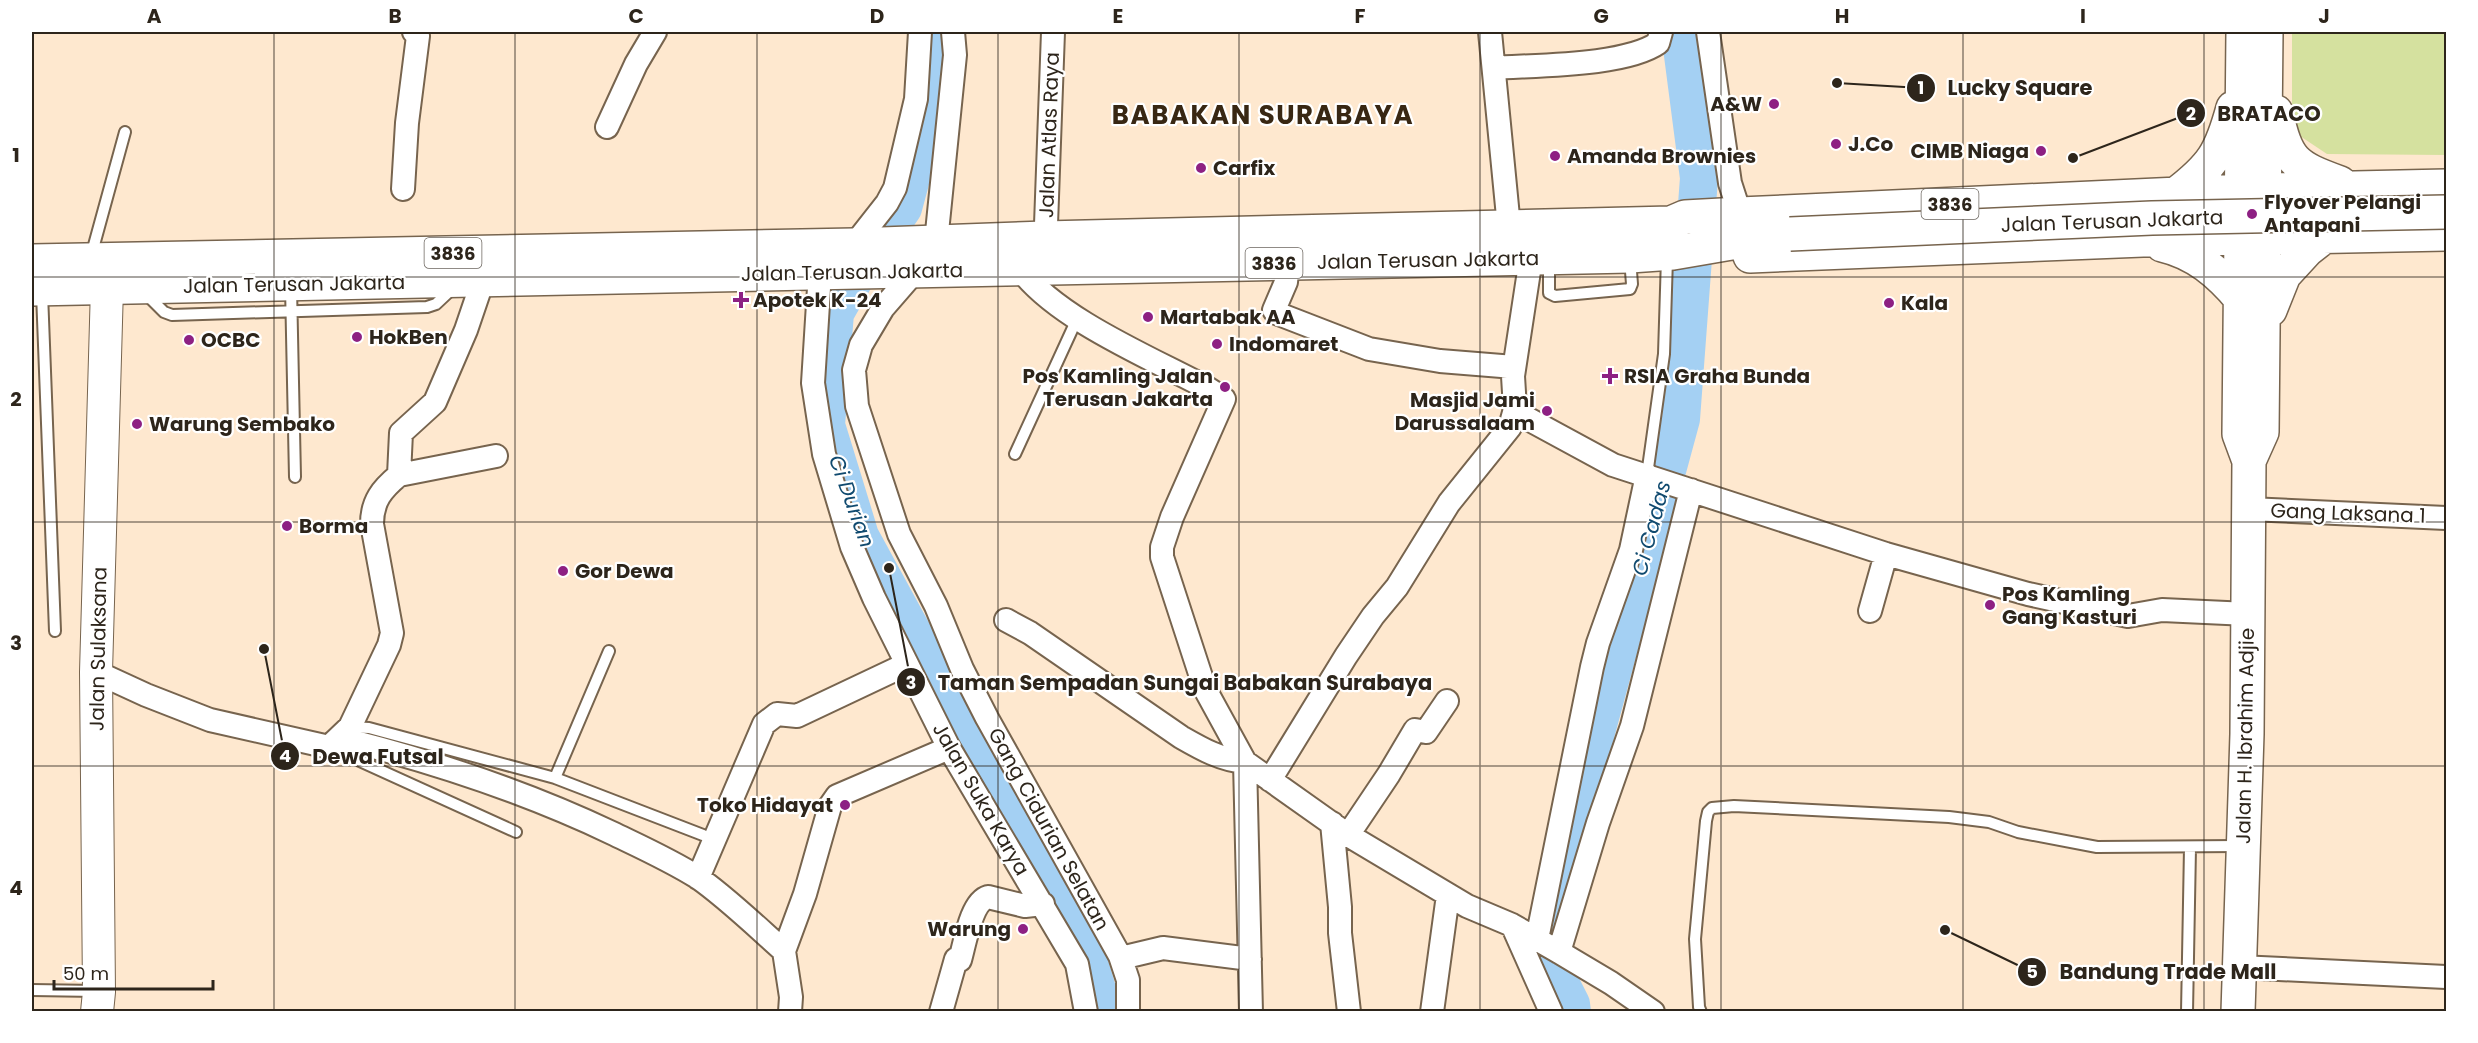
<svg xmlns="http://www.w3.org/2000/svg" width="2478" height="1043" font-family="Poppins,sans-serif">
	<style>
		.green { fill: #d5e19f }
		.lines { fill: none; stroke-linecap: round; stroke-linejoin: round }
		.river { stroke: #a4d0f3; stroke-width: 38 }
		.lane-casing { stroke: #77644e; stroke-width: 14 }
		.street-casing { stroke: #77644e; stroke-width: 26 }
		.secondary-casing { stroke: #77644e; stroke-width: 34 }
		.primary-casing { stroke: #77644e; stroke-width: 36 }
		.lane { stroke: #fff; stroke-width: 10 }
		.street { stroke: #fff; stroke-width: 22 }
		.secondary { stroke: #fff; stroke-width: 32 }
		.primary { stroke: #fff; stroke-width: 33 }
		.primary-bridge-casing { stroke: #77644e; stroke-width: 36; stroke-linecap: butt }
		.primary-bridge { stroke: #fff; stroke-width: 33 }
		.grid { fill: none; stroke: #2d251b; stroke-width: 1.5; stroke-opacity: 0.55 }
		.poi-dot { fill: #8d2083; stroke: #fff; stroke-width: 2 }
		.labels { text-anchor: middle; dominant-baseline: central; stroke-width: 4.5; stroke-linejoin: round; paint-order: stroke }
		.shield { fill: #fff; stroke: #6c665f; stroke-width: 1.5 }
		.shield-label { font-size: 18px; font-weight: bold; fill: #2d251b }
		.poi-label { font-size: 20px; font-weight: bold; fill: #2d251b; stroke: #fff; text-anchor: start }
		.street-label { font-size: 20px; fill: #2d251b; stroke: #fff }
		.water-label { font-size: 21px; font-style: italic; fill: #104a6f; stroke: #fff }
		.district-label { font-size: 26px; font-weight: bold; letter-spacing: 1.5px; fill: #382713; stroke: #fff }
		.leader { fill: none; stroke: #2d251b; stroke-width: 2 }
		.callout-dot { fill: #2d251b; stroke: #fff; stroke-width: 2 }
		.mark-label { font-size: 18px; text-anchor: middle; font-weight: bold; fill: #fff }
		.callout-label { font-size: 21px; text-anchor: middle; font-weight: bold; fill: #2d251b; stroke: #fff; stroke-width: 4.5; stroke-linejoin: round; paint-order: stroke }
		.neatline { fill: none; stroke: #2d251b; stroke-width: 2 }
		.grid-label { font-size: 20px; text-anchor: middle; font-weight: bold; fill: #2d251b }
	</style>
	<rect width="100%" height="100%" fill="#fee8cf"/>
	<path class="green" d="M2292,32H2446V155L2327,154L2300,136L2292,107Z"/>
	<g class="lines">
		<path class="river" d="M933,32L934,93L903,208L856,276L835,313L826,425L860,536L942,686L1075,917L1104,1012
			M1572,1012L1571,1004L1544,951L1586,769L1681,419L1699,178L1680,32"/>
		<g class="lane-casing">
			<path id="lane" d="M91,256L125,132
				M1549,262V293L1555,296L1630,289L1632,284L1630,259
				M291,287L295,477
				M42,293L55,631
				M145,293L164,312L172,315L427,307L436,304L453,288
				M1015,454L1077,319
				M1647,475L1664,354L1667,258
				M350,727L369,728L555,778L703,835
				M329,747L516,832
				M555,778L609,651
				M32,990L97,991
				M1701,1012L1699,1007L1695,939L1706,821L1708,812L1712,808L1734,806L1949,817L1989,822L2018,832L2097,847L2239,846
				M2187,1012L2190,848"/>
		</g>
		<g class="street-casing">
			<path id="street" d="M1490,32L1509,227
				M1708,32L1730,183L1740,214
				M1494,68C1536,65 1625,66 1658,43L1661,32
				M607,127L636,64L655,32
				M403,189L407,123L418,36L414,32
				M936,242L955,55L953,32
				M854,245L887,203L895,188L916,99L920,32
				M1045,252L1053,32
				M1288,263L1286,282L1274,310L1276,313L1369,349L1440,361L1514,367
				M1020,269C1057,319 1151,358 1207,388L1224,399L1172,517L1162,547V557L1205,689L1245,762L1251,1012
				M916,270L883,308L861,345L854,370L857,406L899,534L936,606L962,669L987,718L1120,956L1128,980V1012
				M820,272L813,383L824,454L852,547L874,598L949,748L1077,964L1086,1012
				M1515,409L1530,420L1613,465L1886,554L2028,594L2128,616L2162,610L2248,614
				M399,475L496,456
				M2249,509L2446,518
				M1870,611L1886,554
				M1006,620L1030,633L1181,737C1202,749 1221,760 1245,762L1348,835L1467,906L1512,925L1559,952L1611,983L1653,1012
				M96,672L146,695L210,720L329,747L350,727L389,645L392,633L372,524C372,501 382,489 399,475L401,433L435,402L466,330L483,280
				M342,736L351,741C441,764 528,793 612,833C641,847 670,860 697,877C725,896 758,928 784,951L791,997L790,1012
				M1270,780L1346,656L1373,616L1397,587L1449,503L1510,427L1515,409L1513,376L1531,258
				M1332,823L1340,907V933L1349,1012
				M1348,835L1389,774L1415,730L1426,732L1447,701
				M698,878L764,724L777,714L797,716L907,664
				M1514,929L1551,1012
				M1537,939L1592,667L1598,643L1631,550L1647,475
				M784,951L805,894L830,806L837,796L949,748
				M1559,952L1598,823L1632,726L1691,490
				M1121,958L1163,948L1250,959
				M2239,967L2446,977
				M941,1012L956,959L960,960C965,943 971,902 988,897L1025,906L1043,904
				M1432,1012L1448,895"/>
		</g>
		<g class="secondary-casing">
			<path id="secondary" d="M97,1012L99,992L96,672L107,287"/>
		</g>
		<g class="primary-casing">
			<path id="primary" d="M2276,112C2287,161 2293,166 2340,183
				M2176,194C2213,166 2221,152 2233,108
				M2162,245C2196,253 2219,273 2241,299
				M1750,256L2143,240L2446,234
				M32,261L854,245L1045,238L1671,223L1685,217L1740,214L2265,190L2446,186
				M32,289L1630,256L1673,253L1784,234
				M2270,310L2284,275L2307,250L2330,232
				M2249,461L2262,432L2266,32
				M2238,1012L2247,734L2249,461L2239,434L2243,32"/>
		</g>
		<use href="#lane" class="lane"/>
		<use href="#street" class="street"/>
		<use href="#secondary" class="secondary"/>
		<use href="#primary" class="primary"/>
		<g class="primary-bridge-casing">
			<path id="primary-bridge" d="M1790,234L2152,218L2446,212"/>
		</g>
		<use href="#primary-bridge" class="primary-bridge"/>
	</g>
	<path class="grid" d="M274,32V1012M515,32V1012M757,32V1012M998,32V1012M1239,32V1012M1480,32V1012M1721,32V1012M1963,32V1012M2204,32V1012M32,277H2446M32,522H2446M32,766H2446"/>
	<g class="poi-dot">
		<circle cx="1774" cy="104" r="6"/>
		<circle cx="1836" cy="144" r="6"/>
		<circle cx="2041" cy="151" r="6"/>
		<circle cx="1555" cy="156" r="6"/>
		<circle cx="1201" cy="168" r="6"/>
		<circle cx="2252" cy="214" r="6"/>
		<path d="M738 291h6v6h6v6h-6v6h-6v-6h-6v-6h6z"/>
		<circle cx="1889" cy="303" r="6"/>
		<circle cx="1148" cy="317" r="6"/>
		<circle cx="357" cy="337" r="6"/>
		<circle cx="189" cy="340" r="6"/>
		<circle cx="1217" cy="344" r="6"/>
		<path d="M1607 367h6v6h6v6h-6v6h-6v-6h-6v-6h6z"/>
		<circle cx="1225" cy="387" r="6"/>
		<circle cx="1547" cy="411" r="6"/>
		<circle cx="137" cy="424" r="6"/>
		<circle cx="287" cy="526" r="6"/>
		<circle cx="563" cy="571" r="6"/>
		<circle cx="1990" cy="605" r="6"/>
		<circle cx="845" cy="805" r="6"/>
		<circle cx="1023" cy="929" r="6"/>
	</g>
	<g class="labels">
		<g class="shield">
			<rect x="1921.5" y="189" width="57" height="30" rx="4.5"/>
			<rect x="424.5" y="238" width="57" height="30" rx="4.5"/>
			<rect x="1245.5" y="248" width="57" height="30" rx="4.5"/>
		</g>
		<g class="shield-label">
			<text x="1950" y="204">3836</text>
			<text x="453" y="253">3836</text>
			<text x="1274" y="263">3836</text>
		</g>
		<g class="poi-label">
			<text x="1762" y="104" text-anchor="end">A&amp;W</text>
			<text x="1848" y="144">J.Co</text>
			<text x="2029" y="151" text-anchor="end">CIMB Niaga</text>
			<text x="1567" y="156">Amanda Brownies</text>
			<text x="1213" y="168">Carfix</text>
			<text x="2264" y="202">Flyover Pelangi<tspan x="2264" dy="23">Antapani</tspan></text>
			<text x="753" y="300">Apotek K-24</text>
			<text x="1901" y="303">Kala</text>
			<text x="1160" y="317">Martabak AA</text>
			<text x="369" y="337">HokBen</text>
			<text x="201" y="340">OCBC</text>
			<text x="1229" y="344">Indomaret</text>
			<text x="1213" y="376" text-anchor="end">Pos Kamling Jalan<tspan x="1213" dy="23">Terusan Jakarta</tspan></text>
			<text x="1624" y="376">RSIA Graha Bunda</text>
			<text x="1535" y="400" text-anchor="end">Masjid Jami<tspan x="1535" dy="23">Darussalaam</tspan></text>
			<text x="149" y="424">Warung Sembako</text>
			<text x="299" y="526">Borma</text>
			<text x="575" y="571">Gor Dewa</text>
			<text x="2002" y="594">Pos Kamling<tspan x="2002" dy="23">Gang Kasturi</tspan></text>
			<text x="833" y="805" text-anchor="end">Toko Hidayat</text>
			<text x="1011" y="929" text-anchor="end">Warung</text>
		</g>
		<g class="street-label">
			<text transform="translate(1049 135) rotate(-88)">Jalan Atlas Raya</text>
			<text transform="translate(2112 221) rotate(-2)">Jalan Terusan Jakarta</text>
			<text transform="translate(1428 260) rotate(-1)">Jalan Terusan Jakarta</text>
			<text transform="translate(852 272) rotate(-1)">Jalan Terusan Jakarta</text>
			<text transform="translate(294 284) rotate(-1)">Jalan Terusan Jakarta</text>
			<text transform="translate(2348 513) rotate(2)">Gang Laksana 1</text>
			<text transform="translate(98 649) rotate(-89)">Jalan Sulaksana</text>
			<text transform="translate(2245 736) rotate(-89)">Jalan H. Ibrahim Adjie</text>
			<text transform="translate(981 799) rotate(60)">Jalan Suka Karya</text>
			<text transform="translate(1049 829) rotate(61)">Gang Cidurian Selatan</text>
		</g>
		<g class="water-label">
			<text transform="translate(852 501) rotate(70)">Ci Durian</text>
			<text transform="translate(1651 528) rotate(-75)">Ci Cadas</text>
		</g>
		<g class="district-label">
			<text x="1263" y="115">BABAKAN SURABAYA</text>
		</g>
	</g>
	<path class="leader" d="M1837 83L1921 88M2073 158L2191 113M889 568L911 682M264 649L285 756M1945 930L2032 972"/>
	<g class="callout-dot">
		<circle cx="1837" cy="83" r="6"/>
		<circle cx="2073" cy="158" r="6"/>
		<circle cx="889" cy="568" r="6"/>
		<circle cx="264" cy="649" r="6"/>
		<circle cx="1945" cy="930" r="6"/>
		<circle cx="1921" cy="88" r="15"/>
		<circle cx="2191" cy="113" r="15"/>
		<circle cx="911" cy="682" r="15"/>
		<circle cx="285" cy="756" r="15"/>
		<circle cx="2032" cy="972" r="15"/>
	</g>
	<g class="mark-label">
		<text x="1921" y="94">1</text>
		<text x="2191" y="120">2</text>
		<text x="911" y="689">3</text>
		<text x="285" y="762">4</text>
		<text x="2032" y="978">5</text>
	</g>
	<g class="callout-label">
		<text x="2020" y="95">Lucky Square</text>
		<text x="2269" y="121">BRATACO</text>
		<text x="1185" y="690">Taman Sempadan Sungai Babakan Surabaya</text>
		<text x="378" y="764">Dewa Futsal</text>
		<text x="2168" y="979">Bandung Trade Mall</text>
	</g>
	<rect width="2478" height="1043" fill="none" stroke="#ffffff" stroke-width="66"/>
	<path d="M54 980v9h159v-9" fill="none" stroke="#2d251b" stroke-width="3"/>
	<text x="63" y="980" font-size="18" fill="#2d251b" stroke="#ffffff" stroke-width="4.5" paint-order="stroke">50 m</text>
	<rect x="33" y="33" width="2412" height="977" class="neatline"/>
	<g class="grid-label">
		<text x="154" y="23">A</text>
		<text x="395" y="23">B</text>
		<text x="636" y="23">C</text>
		<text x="877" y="23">D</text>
		<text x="1118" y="23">E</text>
		<text x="1360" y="23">F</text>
		<text x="1601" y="23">G</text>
		<text x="1842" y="23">H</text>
		<text x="2083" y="23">I</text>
		<text x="2324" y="23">J</text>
		<text x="16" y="162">1</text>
		<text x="16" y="406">2</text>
		<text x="16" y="650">3</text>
		<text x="16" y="895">4</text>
	</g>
</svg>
